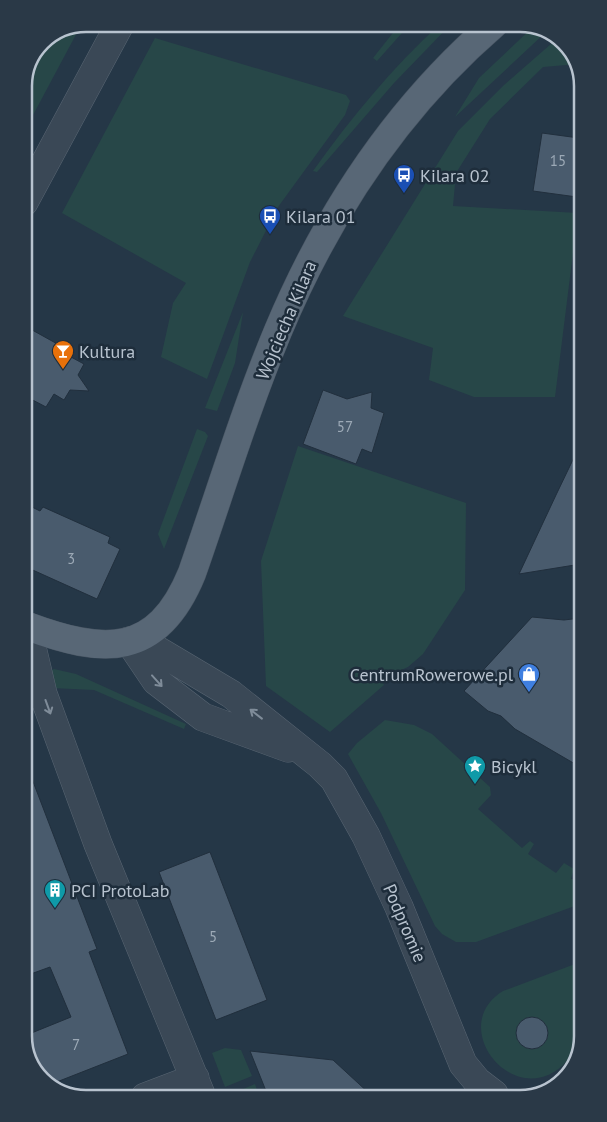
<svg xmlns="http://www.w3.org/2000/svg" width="607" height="1122" font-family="'PT Sans',sans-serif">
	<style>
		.green { fill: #274748 }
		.building { fill: #495b6d; stroke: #212f3d }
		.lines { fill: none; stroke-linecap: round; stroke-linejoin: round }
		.minor-casing { stroke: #596673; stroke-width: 29 }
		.major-casing { stroke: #475462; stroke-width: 29 }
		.minor { stroke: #3a4856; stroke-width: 28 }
		.major { stroke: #586776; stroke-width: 28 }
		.oneway { stroke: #7f8c99 }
		.labels { text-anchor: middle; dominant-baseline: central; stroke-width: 5; stroke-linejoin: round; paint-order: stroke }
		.number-label { font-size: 15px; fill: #9ca9b6 }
		.poi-label { font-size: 18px; fill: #b8c3cf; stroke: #1e2d3b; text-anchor: start }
		.street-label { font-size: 18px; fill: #b8c3cf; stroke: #1e2d3b }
		.rim { fill: none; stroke: #b8c3cf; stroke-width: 2.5 }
	</style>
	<rect width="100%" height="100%" fill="#253747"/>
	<path class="green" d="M400,24H410L377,61L373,58Z
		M440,24H451L394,83L317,172L313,171C351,118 392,68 440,24Z
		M80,27L24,132V83L42,42Z
		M533,27L546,32L455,117L479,78Z
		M559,37L578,64L543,67L490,119L456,173L453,206L578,213L555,397H474L429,380L433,348L343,316L458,131L504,85Z
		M155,38L346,95L350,101L345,115L278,207L250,262L207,379L161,357L173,303L186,283L62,213Z
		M243,312L235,363L217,411L205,408Z
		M197,429L205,432L208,436L164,549L158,534Z
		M298,446L466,503L465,590L423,654L408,667L381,679L384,685L330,732L266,686L261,561Z
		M54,669L76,674L186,724L184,729L94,690L52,688L48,672Z
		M385,720L414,725L432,734L490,787L491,795L478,809L522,848L530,841L534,844L528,854L556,873L564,863L574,869L571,879H582L583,903L476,942H456L442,934L435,926L381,813L348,754L357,743Z
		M583,961V1036C580,1047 575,1053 567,1061C517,1116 444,1027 503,991Z
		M225,1048L241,1050L252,1076L225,1087L212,1053Z
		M255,1084L259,1096L229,1097V1095Z"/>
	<path class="building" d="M542,133L579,138V181L577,197L533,191Z
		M25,326L61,346L58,350L84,364L78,375L89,391L70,390L64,400L54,394L46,407L25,396Z
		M323,390L347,399L372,392L371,408L384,413L372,453L362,449L356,464L303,444Z
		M580,445L581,564L519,574L556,495Z
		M26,504L40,511L43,507L110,537L108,543L120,549L97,599L26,567Z
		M532,617L564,620L581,618L582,768L515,729L501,716L488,711L464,691Z
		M29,771L97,949L89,952L128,1054L49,1085L29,1060V1034L71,1017L50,967L28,975L27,772Z
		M210,852L267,1000L216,1020L159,872Z
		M516 1033a16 16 0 1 1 32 0a16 16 0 1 1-32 0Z
		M250,1051L333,1060L371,1095L268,1096Z"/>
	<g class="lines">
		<g class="minor-casing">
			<path id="minor" d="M24,202L120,24
				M27,626L43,694L98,844L202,1097
				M129,641L157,650L231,694L320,765L334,779L366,836L399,907L463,1064L477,1081L494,1094
				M129,641L156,681L203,717L288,748
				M145,1097L195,1078"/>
		</g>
		<g class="major-casing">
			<path id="major" d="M27,626C103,654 157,659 192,573C220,493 245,410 278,331C327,214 398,107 494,24"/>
		</g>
		<use href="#minor" class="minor"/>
		<use href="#major" class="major"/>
	</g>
	<defs><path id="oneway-shaft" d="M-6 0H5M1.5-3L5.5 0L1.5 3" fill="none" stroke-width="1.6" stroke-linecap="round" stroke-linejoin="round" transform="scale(1.25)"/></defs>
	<g class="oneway">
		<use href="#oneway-shaft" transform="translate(157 681) rotate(48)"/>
		<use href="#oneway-shaft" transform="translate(48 707) rotate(70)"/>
		<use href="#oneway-shaft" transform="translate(256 714) rotate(-142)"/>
	</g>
	<defs>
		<g id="bus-pin" transform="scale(1.125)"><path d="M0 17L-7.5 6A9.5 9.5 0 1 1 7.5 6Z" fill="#1a4fb4" stroke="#1e2d3b"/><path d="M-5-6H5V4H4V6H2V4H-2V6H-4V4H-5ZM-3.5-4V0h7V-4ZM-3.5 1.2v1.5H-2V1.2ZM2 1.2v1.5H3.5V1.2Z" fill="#fff"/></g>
		<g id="bar-pin" transform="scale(1.125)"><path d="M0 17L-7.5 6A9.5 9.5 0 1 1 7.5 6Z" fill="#e8710a" stroke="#1e2d3b"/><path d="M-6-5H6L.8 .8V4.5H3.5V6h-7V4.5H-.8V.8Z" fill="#fff"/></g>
		<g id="shop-pin" transform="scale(1.125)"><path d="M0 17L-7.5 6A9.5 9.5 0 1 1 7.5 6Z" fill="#3f7fe0" stroke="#1e2d3b"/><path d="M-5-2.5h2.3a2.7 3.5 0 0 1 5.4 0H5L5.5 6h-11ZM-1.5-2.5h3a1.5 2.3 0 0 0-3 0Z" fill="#fff"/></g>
		<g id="sight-pin" transform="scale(1.125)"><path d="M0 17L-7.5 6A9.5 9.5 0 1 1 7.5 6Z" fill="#0f9aa8" stroke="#1e2d3b"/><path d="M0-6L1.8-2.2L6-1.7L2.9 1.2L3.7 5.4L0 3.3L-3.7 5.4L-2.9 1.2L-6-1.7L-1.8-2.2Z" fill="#fff"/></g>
		<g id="building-pin" transform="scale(1.125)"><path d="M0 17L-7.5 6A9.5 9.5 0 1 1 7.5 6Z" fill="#0f9aa8" stroke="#1e2d3b"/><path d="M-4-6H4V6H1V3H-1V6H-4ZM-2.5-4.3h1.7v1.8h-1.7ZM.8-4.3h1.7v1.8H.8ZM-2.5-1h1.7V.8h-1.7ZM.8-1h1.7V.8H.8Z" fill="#fff"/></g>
	</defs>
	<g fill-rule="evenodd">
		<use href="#bus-pin" x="404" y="175"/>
		<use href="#bus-pin" x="270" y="216"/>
		<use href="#bar-pin" x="63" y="351"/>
		<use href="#shop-pin" x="529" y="674"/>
		<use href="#sight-pin" x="475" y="766"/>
		<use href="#building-pin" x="55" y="890"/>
	</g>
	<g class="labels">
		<g class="number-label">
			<text x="558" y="160">15</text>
			<text x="345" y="426">57</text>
			<text x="71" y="558">3</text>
			<text x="213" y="936">5</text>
			<text x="76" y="1044">7</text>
		</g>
		<g class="poi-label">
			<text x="420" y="175">Kilara 02</text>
			<text x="286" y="216">Kilara 01</text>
			<text x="79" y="351">Kultura</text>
			<text x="513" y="674" text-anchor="end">CentrumRowerowe.pl</text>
			<text x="491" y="766">Bicykl</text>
			<text x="71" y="890">PCI ProtoLab</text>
		</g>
		<g class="street-label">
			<text transform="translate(286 320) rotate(-67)">Wojciecha Kilara</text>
			<text transform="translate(405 923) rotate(67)">Podpromie</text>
		</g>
	</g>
	<path d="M0 0H607V1122H0ZM86 32H520A54 54 0 0 1 574 86V1036A54 54 0 0 1 520 1090H86A54 54 0 0 1 32 1036V86A54 54 0 0 1 86 32Z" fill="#2a3947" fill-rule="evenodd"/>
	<path class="rim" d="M86 32H520A54 54 0 0 1 574 86V1036A54 54 0 0 1 520 1090H86A54 54 0 0 1 32 1036V86A54 54 0 0 1 86 32Z"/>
</svg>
